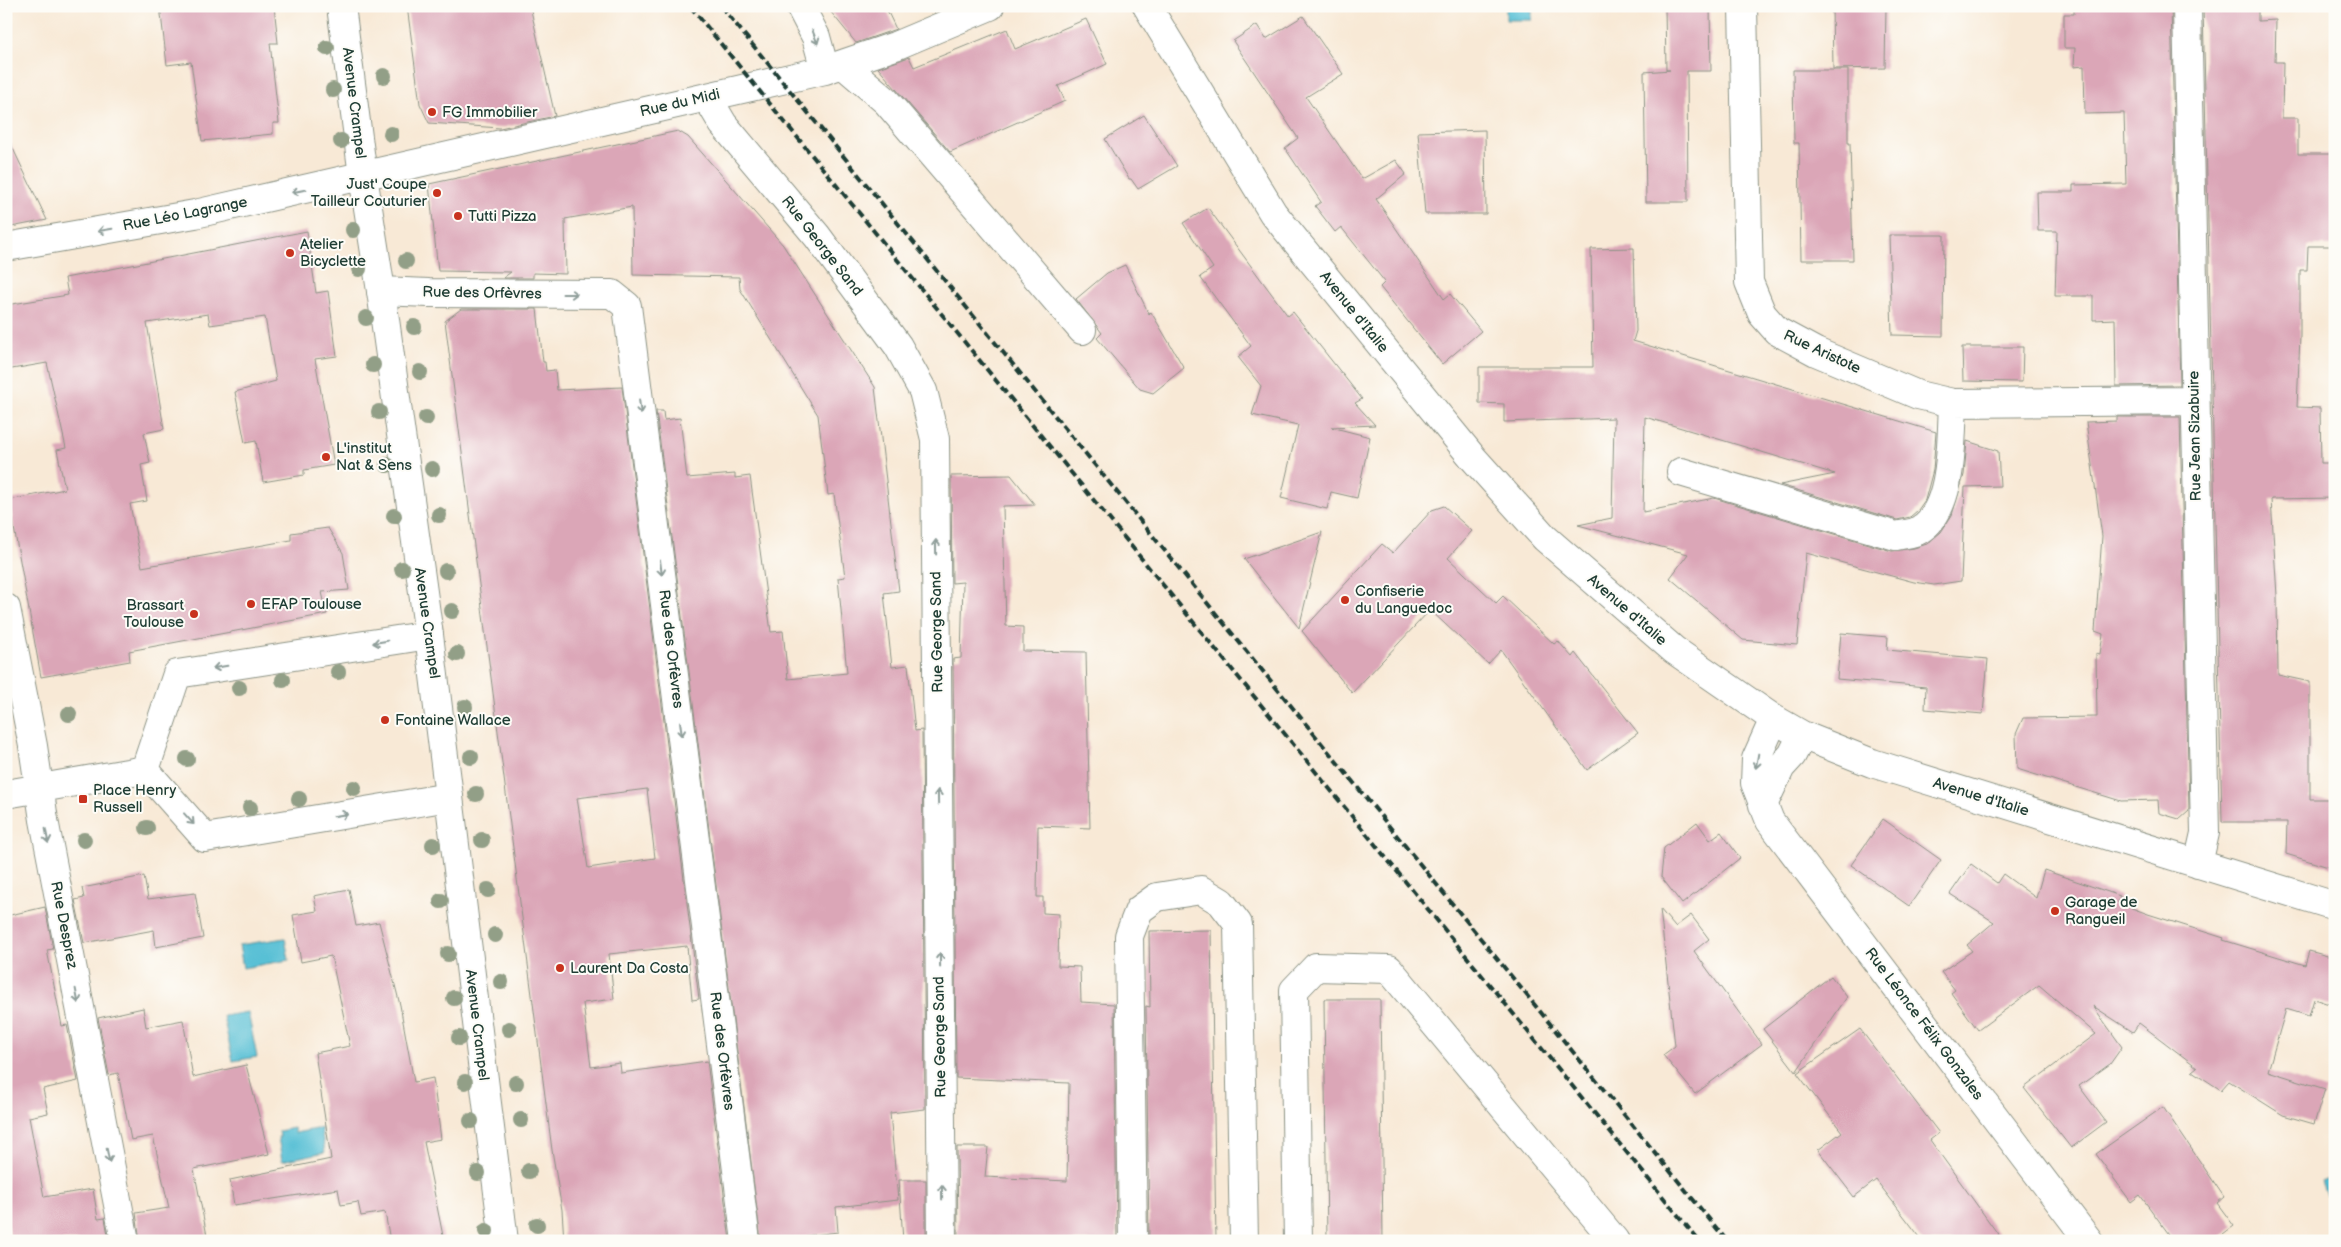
<svg xmlns="http://www.w3.org/2000/svg" width="2341" height="1247" font-family="'Balsamiq Sans',sans-serif">
	<style>
		.water { fill: #58c0d5; stroke: #3c7e84 }
		.building { fill: #dba6b7; fill-rule: evenodd }
		.lines { fill: none; stroke-linecap: round; stroke-linejoin: round }
		.minor-casing { stroke: #8c9385; stroke-width: 30 }
		.major-casing { stroke: #8c9385; stroke-width: 30 }
		.minor { stroke: #fff; stroke-width: 28 }
		.major { stroke: #fff; stroke-width: 28 }
		.rail { stroke: #1f3d34; stroke-width: 4; stroke-dasharray: 8 4; stroke-linecap: butt }
		.tree { fill: #929f87 }
		.oneway { stroke: #8f9e9a }
		.poi-dot { fill: #c8321e; stroke: #fdfcf7; stroke-width: 2 }
		.labels { text-anchor: middle; dominant-baseline: central; stroke-width: 4; stroke-linejoin: round; paint-order: stroke }
		.street-label { font-size: 15px; fill: #1f3d34; stroke: #fdfcf7 }
		.poi-label { font-size: 15px; fill: #1f3d34; stroke: #fdfcf7; text-anchor: start }
	</style>
	<rect width="100%" height="100%" fill="#fdfcf7"/>
	<filter id="ink" filterUnits="userSpaceOnUse"><feTurbulence type="fractalNoise" baseFrequency=".02" numOctaves="2"/><feDisplacementMap in="SourceGraphic" scale="10" xChannelSelector="R" yChannelSelector="G"/><feConvolveMatrix kernelMatrix="1 2 1 2 8 2 1 2 1" color-interpolation-filters="sRGB"/></filter>
	<filter id="wash" filterUnits="userSpaceOnUse"><feTurbulence type="fractalNoise" baseFrequency=".0096" numOctaves="4" result="noise"/><feDisplacementMap in="SourceGraphic" scale="20" xChannelSelector="R" yChannelSelector="G"/><feGaussianBlur stdDeviation="1.12" result="paint"/><feColorMatrix in="noise" values="0 0 0 0 0 0 0 0 0 0 0 0 0 0 0 0 0 1.4 0 .05"/><feComposite in="paint" operator="in"/></filter>
	<g filter="url(#wash)">
		<rect width="100%" height="100%" fill="#f8e9d6"/>
		<path class="water" d="M1506,6H1532V20H1506Z
			M285,938L289,960L243,968L239,945Z
			M248,1012L257,1057L233,1061L223,1016Z
			M294,1128L295,1133L321,1128L325,1152L282,1161L278,1137H280L279,1131Z
			M2335,1176V1207L2331,1209L2321,1182Z"/>
		<g id="blocks">
			<path class="building" d="M160,6H274L278,43H270L279,123H273V134L202,141L191,62L167,65Z
				M407,6H530L555,116L500,128L429,123L420,104Z
				M826,6H885L896,29L856,43Z
				M1665,6H1710L1711,71H1687L1688,202H1646L1644,72L1670,70H1666Z
				M1832,6H1886L1885,68L1833,69Z
				M2074,6H2171L2180,385L2116,386L2115,319L2093,320V296H2055L2057,231H2038L2037,192H2073V185L2126,184L2124,113L2085,114L2084,66L2074,67L2075,48H2064V14H2074Z
				M2203,6H2258V21L2276,20L2275,62H2283L2282,118H2298V154H2335L2333,246H2308L2307,270H2300V336L2297,407L2320,408L2321,463H2335V498L2271,499L2277,596L2278,675L2310,682V799H2335V869L2286,854L2287,822H2222Z
				M1303,16L1343,74L1306,97L1362,179L1396,160L1406,174L1376,199L1444,299L1450,294L1481,331L1442,364L1380,287L1385,282L1341,227L1335,232L1315,206L1321,202L1285,148L1298,138L1233,41L1257,25L1266,39Z
				M1086,19L1107,64L1058,86L1065,101L950,152L878,68L909,57L914,67L1007,29L1015,49Z
				M1793,70H1848V143H1850L1853,260H1801L1799,143H1794Z
				M1144,115L1177,166L1138,189L1131,179H1129L1105,139Z
				M1485,130L1486,214H1425L1418,132Z
				M678,131L688,137L783,245L875,387L899,591L884,593L892,667L908,665L915,731L922,730L925,1109L890,1113L898,1200L836,1207L838,1232L806,1236L807,1241H761L656,411H663L664,420L680,418L687,478L735,474V478L750,476L771,632L783,631L788,679L847,673L838,578L845,577L834,494L828,495L818,415L740,289L739,277L633,275L632,207L565,219L566,274L533,273V278H503L511,272L438,271L429,184Z
				M6,134L47,220L6,228Z
				M1208,208L1288,316L1293,312L1362,399L1355,403L1375,425L1331,427L1370,437L1357,498L1331,492L1327,509L1281,498L1298,425L1252,415L1261,386L1238,357L1251,346L1200,277L1213,268L1183,223Z
				M307,231L316,293L328,291L337,356L315,359L334,465L304,470V475L263,482L256,441L245,443L235,392L276,381L265,317L210,325L208,314L147,323L164,429L144,433L150,463L141,465L147,501L130,504L142,567L291,540V533L328,528L343,553L349,590L322,592L327,614L129,651L130,661L41,677L9,500L65,489L57,450L66,448L47,363L6,370V305L68,295L65,278Z
				M1889,235H1944L1943,336L1892,335Z
				M1634,248L1636,331L1633,341L1936,432L1933,470L1925,500L1918,510L1910,517L1897,520L1780,485L1835,474L1645,417L1643,512L1714,498L1892,551L1914,548L1927,544L1941,532L1952,515L1964,475L1967,441L1998,451L2000,486L1965,487L1961,581L1934,585L1914,582L1806,553L1797,645L1743,640L1670,578L1688,554L1578,525L1612,518L1614,418L1504,422V404L1479,403V367H1593L1591,249Z
				M1125,265L1149,314L1151,312L1184,368L1153,393L1140,389L1097,338L1102,333L1076,299L1107,273Z
				M461,309H537L543,362H545L546,371L555,370L557,390L622,387L699,999L692,1000L687,946L609,954L614,999L583,1003L591,1067L620,1063L621,1073L707,1061L730,1241H564L562,1210L552,1150L445,321ZM647,789L655,858L588,868L577,798Z
				M1962,347H2023L2022,382L1963,381Z
				M2117,417H2180L2189,810L2179,819L2159,813L2158,800L2121,801L2017,769L2016,734L2023,718L2097,717L2096,653L2100,654L2103,634L2095,631L2102,536L2086,422L2117,421Z
				M1011,475L1035,505L1003,506L1006,626L1023,627V651L1086,652L1090,828L1038,826L1037,897H1043V913L1059,914L1058,966L1080,967L1081,1002L1114,1004L1117,1241H958L957,1147H988L985,1177L1067,1181L1069,1083L956,1078L953,659L961,658L963,582L952,583L951,476Z
				M1444,506L1472,531L1448,558L1496,603L1503,596L1554,644L1558,641L1572,657L1575,653L1638,733L1587,770L1501,650L1488,664L1430,610L1352,693L1302,631L1382,544L1393,553L1432,510Z
				M1322,532L1299,628L1244,559Z
				M1841,633L1888,637L1887,650L1988,659L1983,714L1925,709L1926,687L1837,679Z
				M1883,819L1941,860L1909,906L1851,865Z
				M1697,822L1710,840L1721,832L1740,858L1682,904L1661,877L1664,848Z
				M1971,864L1997,883L2003,874L2036,898L2044,870L2120,896L2118,903L2148,914L2224,938L2223,940L2305,965L2309,951L2335,958V1006L2314,999L2309,1016L2286,1009L2268,1071L2325,1089L2314,1124L2283,1115L2229,1081L2221,1090L2192,1071L2197,1067L2139,1023L2133,1032L2093,1006L2122,1047L2110,1064L2079,1086L2106,1122L2071,1148L2024,1088L2096,1034L2039,985L1978,1030L1951,993L1955,990L1941,972L1972,951L1967,945L1994,922L1950,894Z
				M144,876L148,899L195,893L203,938L156,947L154,930L84,943L75,900L84,898L82,888Z
				M349,889L356,926L379,922L400,1005L414,1082L433,1078L441,1139L424,1142L444,1241H390L385,1212L361,1216L358,1202L341,1205L338,1189L234,1205L230,1180L331,1159L315,1053L350,1046L331,956L301,962L293,915L317,911L314,896Z
				M45,907L53,949L47,950L62,1026L67,1025L78,1081L43,1089L48,1113L29,1117L44,1197L93,1189L98,1219L105,1218L109,1241H11L6,1214V916Z
				M1660,909L1675,927L1691,915L1709,939L1694,951L1762,1044L1695,1094L1663,1055L1675,1046Z
				M1211,930L1216,1241H1149L1146,1006L1150,1007L1149,931Z
				M1831,976L1847,997L1796,1072L1763,1029Z
				M1324,999H1380L1383,1241H1327Z
				M143,1008L146,1027L183,1020L193,1077L246,1065L269,1154L194,1169L208,1241H140L136,1213L169,1208L153,1136L131,1140L118,1073L109,1075L98,1018Z
				M1860,1029L1939,1133L1930,1140L2003,1241H1923L1876,1180L1854,1197L1818,1150L1842,1132L1797,1073Z
				M2163,1107L2224,1197L2217,1203L2234,1226L2214,1241H2174L2140,1195L2131,1202L2096,1154Z
				M899,1180H926V1241H903Z"/>
		</g>
	</g>
	<g filter="url(#ink)">
		<use href="#blocks" fill-opacity="0" stroke="#8c9385" stroke-width="1"/>
		<g class="lines">
			<g class="minor-casing">
				<path id="minor" d="M800,6L816,37L825,70
					M1147,6L1273,213L1473,458L1545,538L1674,650L1774,719L1802,735L1872,763L2335,906
					M1743,6L1749,282L1762,314L1777,331L1816,352L1918,395L1953,403L2194,401
					M2187,6L2205,833L2198,864
					M844,65L886,101L1082,330
					M707,97L723,124L817,236L898,346L923,391L935,439L942,1241
					M6,247L195,214L825,70L895,46L990,6
					M381,291L429,293L612,294L627,306L746,1241
					M1681,472L1896,536C1903,534 1913,534 1919,530C1954,510 1951,438 1953,403
					M6,608L33,746L44,820L125,1241
					M1774,719L1756,759L1755,783L1770,821L2089,1241
					M145,770L177,674L429,635
					M145,770L205,838L449,797
					M6,794L145,770
					M1763,805L1781,767L1792,755L1802,735
					M1133,1241L1129,936L1139,910L1157,897L1201,890L1221,902L1238,924L1244,1241
					M1298,1241L1294,990L1316,967L1389,969L1615,1241"/>
			</g>
			<g class="major-casing">
				<path id="major" d="M341,6L363,176L381,291L429,635L504,1241"/>
			</g>
			<use href="#minor" class="minor"/>
			<use href="#major" class="major"/>
			<path class="rail" d="M690,6L1699,1241
				M721,6L1727,1241"/>
		</g>
		<g class="tree">
			<circle cx="327" cy="48" r="8"/>
			<circle cx="384" cy="76" r="8"/>
			<circle cx="333" cy="90" r="8"/>
			<circle cx="391" cy="134" r="8"/>
			<circle cx="341" cy="141" r="8"/>
			<circle cx="353" cy="230" r="8"/>
			<circle cx="406" cy="261" r="8"/>
			<circle cx="359" cy="269" r="8"/>
			<circle cx="366" cy="318" r="8"/>
			<circle cx="414" cy="327" r="8"/>
			<circle cx="373" cy="365" r="8"/>
			<circle cx="420" cy="372" r="8"/>
			<circle cx="379" cy="412" r="8"/>
			<circle cx="426" cy="418" r="8"/>
			<circle cx="387" cy="465" r="8"/>
			<circle cx="432" cy="469" r="8"/>
			<circle cx="439" cy="515" r="8"/>
			<circle cx="394" cy="516" r="8"/>
			<circle cx="402" cy="569" r="8"/>
			<circle cx="446" cy="571" r="8"/>
			<circle cx="452" cy="611" r="8"/>
			<circle cx="457" cy="654" r="8"/>
			<circle cx="338" cy="672" r="8"/>
			<circle cx="283" cy="680" r="8"/>
			<circle cx="239" cy="688" r="8"/>
			<circle cx="465" cy="707" r="8"/>
			<circle cx="69" cy="714" r="8"/>
			<circle cx="471" cy="757" r="8"/>
			<circle cx="187" cy="759" r="8"/>
			<circle cx="354" cy="788" r="8"/>
			<circle cx="476" cy="794" r="8"/>
			<circle cx="299" cy="799" r="8"/>
			<circle cx="250" cy="808" r="8"/>
			<circle cx="147" cy="828" r="8"/>
			<circle cx="84" cy="840" r="8"/>
			<circle cx="482" cy="840" r="8"/>
			<circle cx="433" cy="845" r="8"/>
			<circle cx="488" cy="890" r="8"/>
			<circle cx="441" cy="901" r="8"/>
			<circle cx="495" cy="935" r="8"/>
			<circle cx="448" cy="954" r="8"/>
			<circle cx="501" cy="982" r="8"/>
			<circle cx="454" cy="998" r="8"/>
			<circle cx="509" cy="1029" r="8"/>
			<circle cx="459" cy="1038" r="8"/>
			<circle cx="465" cy="1082" r="8"/>
			<circle cx="516" cy="1083" r="8"/>
			<circle cx="521" cy="1120" r="8"/>
			<circle cx="471" cy="1121" r="8"/>
			<circle cx="529" cy="1171" r="8"/>
			<circle cx="478" cy="1173" r="8"/>
			<circle cx="537" cy="1225" r="8"/>
			<circle cx="486" cy="1231" r="8"/>
		</g>
		<defs><path id="oneway-shaft" d="M-6 0H5M1.5-3L5.5 0L1.5 3" fill="none" stroke-width="1.6" stroke-linecap="round" stroke-linejoin="round" transform="scale(1.25)"/></defs>
		<g class="oneway">
			<use href="#oneway-shaft" transform="translate(815 37) rotate(69)"/>
			<use href="#oneway-shaft" transform="translate(299 191) rotate(168)"/>
			<use href="#oneway-shaft" transform="translate(105 230) rotate(170)"/>
			<use href="#oneway-shaft" transform="translate(570 294)"/>
			<use href="#oneway-shaft" transform="translate(640 407) rotate(83)"/>
			<use href="#oneway-shaft" transform="translate(936 547) rotate(-91)"/>
			<use href="#oneway-shaft" transform="translate(661 568) rotate(83)"/>
			<use href="#oneway-shaft" transform="translate(380 642) rotate(171)"/>
			<use href="#oneway-shaft" transform="translate(220 667) rotate(171)"/>
			<use href="#oneway-shaft" transform="translate(681 729) rotate(83)"/>
			<use href="#oneway-shaft" transform="translate(1757 761) rotate(100)"/>
			<use href="#oneway-shaft" transform="translate(938 797) rotate(-91)"/>
			<use href="#oneway-shaft" transform="translate(341 815) rotate(-10)"/>
			<use href="#oneway-shaft" transform="translate(189 819) rotate(48)"/>
			<use href="#oneway-shaft" transform="translate(47 836) rotate(79)"/>
			<use href="#oneway-shaft" transform="translate(940 960) rotate(-91)"/>
			<use href="#oneway-shaft" transform="translate(77 996) rotate(79)"/>
			<use href="#oneway-shaft" transform="translate(108 1155) rotate(79)"/>
			<use href="#oneway-shaft" transform="translate(942 1192) rotate(-91)"/>
		</g>
	</g>
	<g class="poi-dot">
		<circle cx="432" cy="112" r="5"/>
		<circle cx="437" cy="193" r="5"/>
		<circle cx="458" cy="216" r="5"/>
		<circle cx="290" cy="253" r="5"/>
		<circle cx="326" cy="457" r="5"/>
		<circle cx="1345" cy="600" r="5"/>
		<circle cx="251" cy="604" r="5"/>
		<circle cx="194" cy="614" r="5"/>
		<circle cx="385" cy="720" r="5"/>
		<rect x="78" y="794" width="10" height="10" rx="2.5"/>
		<circle cx="2055" cy="911" r="5"/>
		<circle cx="560" cy="968" r="5"/>
	</g>
	<g class="labels">
		<g class="street-label">
			<text transform="translate(354 103) rotate(83)">Avenue Crampel</text>
			<text transform="translate(680 103) rotate(-13)">Rue du Midi</text>
			<text transform="translate(185 214) rotate(-11)">Rue Léo Lagrange</text>
			<text transform="translate(822 246) rotate(52)">Rue George Sand</text>
			<text transform="translate(482 293) rotate(1)">Rue des Orfèvres</text>
			<text transform="translate(1354 312) rotate(51)">Avenue d'Italie</text>
			<text transform="translate(1822 352) rotate(25)">Rue Aristote</text>
			<text transform="translate(2195 436) rotate(-91)">Rue Jean Sizabuire</text>
			<text transform="translate(1627 610) rotate(41)">Avenue d'Italie</text>
			<text transform="translate(427 623) rotate(82)">Avenue Crampel</text>
			<text transform="translate(937 632) rotate(-91)">Rue George Sand</text>
			<text transform="translate(671 649) rotate(83)">Rue des Orfèvres</text>
			<text transform="translate(1981 797) rotate(17)">Avenue d'Italie</text>
			<text transform="translate(64 925) rotate(79)">Rue Desprez</text>
			<text transform="translate(1924 1024) rotate(53)">Rue Léonce Félix Gonzales</text>
			<text transform="translate(477 1025) rotate(83)">Avenue Crampel</text>
			<text transform="translate(940 1037) rotate(-91)">Rue George Sand</text>
			<text transform="translate(722 1051) rotate(83)">Rue des Orfèvres</text>
		</g>
		<g class="poi-label">
			<text x="442" y="112">FG Immobilier</text>
			<text x="427" y="184" text-anchor="end">Just' Coupe<tspan x="427" dy="17">Tailleur Couturier</tspan></text>
			<text x="468" y="216">Tutti Pizza</text>
			<text x="300" y="244">Atelier<tspan x="300" dy="17">Bicyclette</tspan></text>
			<text x="336" y="448">L'institut<tspan x="336" dy="17">Nat &amp; Sens</tspan></text>
			<text x="1355" y="591">Confiserie<tspan x="1355" dy="17">du Languedoc</tspan></text>
			<text x="261" y="604">EFAP Toulouse</text>
			<text x="184" y="605" text-anchor="end">Brassart<tspan x="184" dy="17">Toulouse</tspan></text>
			<text x="395" y="720">Fontaine Wallace</text>
			<text x="93" y="790">Place Henry<tspan x="93" dy="17">Russell</tspan></text>
			<text x="2065" y="902">Garage de<tspan x="2065" dy="17">Rangueil</tspan></text>
			<text x="570" y="968">Laurent Da Costa</text>
		</g>
	</g>
	<rect width="2341" height="1247" fill="none" stroke="#fdfcf7" stroke-width="25"/>
</svg>
